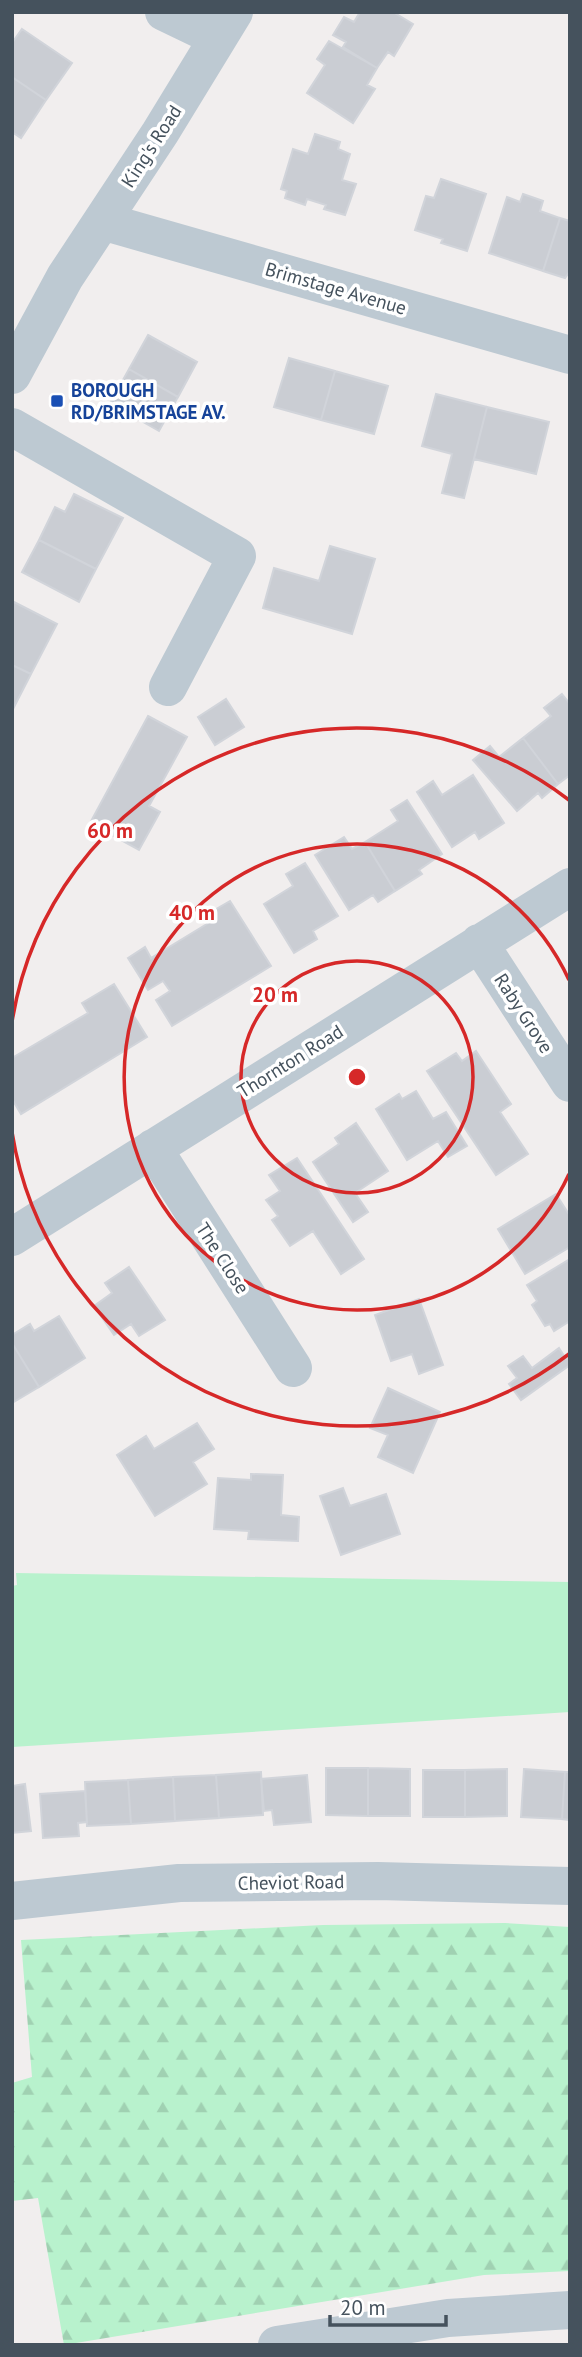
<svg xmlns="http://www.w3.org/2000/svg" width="582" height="2357" font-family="'PT Sans',sans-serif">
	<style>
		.forest { fill: url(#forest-firs) }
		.garden { fill: #b8f2cd }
		.building { fill: #cacdd3; stroke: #d1d4da; stroke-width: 2 }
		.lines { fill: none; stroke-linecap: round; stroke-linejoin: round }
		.minor { stroke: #bdc9d2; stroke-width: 38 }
		.ring { fill: none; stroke: #d62828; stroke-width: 3.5 }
		.transit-dot { fill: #1a4fb4; stroke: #fff; stroke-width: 2.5 }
		.labels { text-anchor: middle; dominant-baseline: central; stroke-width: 7; stroke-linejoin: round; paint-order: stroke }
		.street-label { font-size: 19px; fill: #45525d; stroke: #fff }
		.transit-label { font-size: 19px; font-weight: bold; fill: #164399; stroke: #fff; text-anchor: start }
		.centre { fill: #d62828; stroke: #fff; stroke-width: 3.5 }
		.ring-label { font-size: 21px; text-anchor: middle; font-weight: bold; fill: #d62828; stroke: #fff; stroke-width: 7; stroke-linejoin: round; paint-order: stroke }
	</style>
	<defs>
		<pattern id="forest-firs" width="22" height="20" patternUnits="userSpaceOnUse" patternTransform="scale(1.75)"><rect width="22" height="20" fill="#b8f2cd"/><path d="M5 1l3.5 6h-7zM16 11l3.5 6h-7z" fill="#a0d1b2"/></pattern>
	</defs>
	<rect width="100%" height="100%" fill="#f1eeee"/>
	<path class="forest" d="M505,1923L570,1927V2271L484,2275L64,2345L38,2198L12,2201V2083L32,2077L21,1940L323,1925Z"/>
	<path class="garden" d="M16,1573L570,1582V1712L12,1747V1586L17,1585Z"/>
	<path class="building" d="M360,12H393L413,24L394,56L388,52L377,68L343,47L346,42L333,35L344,17L354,22Z
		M22,29L72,63L46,100L12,77V43Z
		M329,41L377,68L367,85L375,89L353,123L307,93L325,65L317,59Z
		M12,77L46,100L21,138L12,132Z
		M315,134L340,142L338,149L350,154L342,180L356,184L345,215L324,209L326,205L307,199L305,205L285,198L287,191L281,189L293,149L308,154Z
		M441,179L486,194L467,251L441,243L443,239L415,230L426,196L434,198Z
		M523,194L543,201L540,211L560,218L543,271L489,253L507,197L520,202Z
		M560,218L570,221V271L565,278L543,271Z
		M148,335L197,362L178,397L129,369Z
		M289,358L335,371L321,420L274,407Z
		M129,369L178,397L159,431L110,403Z
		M335,371L388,386L374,434L321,420Z
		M436,394L487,407L464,498L442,493L452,454L422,446Z
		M487,407L549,422L536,474L474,459Z
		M74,494L123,518L96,569L39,540L55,507L65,512Z
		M39,540L96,569L79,602L22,572Z
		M330,546L375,559L352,634L263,608L274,568L319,581Z
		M12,601L57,624L31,674L12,665Z
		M12,665L31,674L12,711Z
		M562,694L570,704V775L558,784L523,738L551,716L544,708Z
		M226,699L244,727L215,745L198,717Z
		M148,716L187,737L149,806L160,812L139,850L90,823Z
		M523,738L558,784L542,798L538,793L517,811L473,760L490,746L499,757Z
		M473,775L504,823L479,839L475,832L452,847L417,792L433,781L442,795Z
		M407,800L442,854L419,870L422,874L395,891L365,842L398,821L391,810Z
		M344,837L352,849L365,842L395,891L378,902L373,895L349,910L315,855Z
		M305,863L338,916L313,931L317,939L294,953L264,904L293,886L286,874Z
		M230,901L271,966L172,1026L156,1000L170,991L163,981L148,990L128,958L145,947L151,958L215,919L211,912Z
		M114,984L147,1037L21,1114L12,1099V1058L88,1013L82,1003Z
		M476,1051L511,1104L500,1112L528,1154L496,1175L427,1071L456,1053L462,1061Z
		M416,1091L433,1119L446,1112L467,1146L448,1157L438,1141L407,1160L376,1109L399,1094L402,1099Z
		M356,1123L388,1171L355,1193L368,1212L353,1222L313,1162L339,1144L335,1138Z
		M297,1158L364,1259L341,1274L313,1231L290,1246L272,1220L278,1216L266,1200L280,1191L269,1175Z
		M556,1194L570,1216V1247L525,1274L498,1229Z
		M570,1259V1321L554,1331L550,1324L545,1326L532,1305L537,1301L527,1285Z
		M129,1267L165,1320L139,1336L131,1324L114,1335L94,1306L112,1293L105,1283Z
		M419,1299L443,1365L419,1374L412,1354L391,1361L375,1315Z
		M59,1316L85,1358L39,1387L12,1343V1335L30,1324L34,1331Z
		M12,1343L39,1387L12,1403Z
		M559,1348L566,1359L570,1357V1365L521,1400L509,1384L517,1378L508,1366L523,1356L532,1368Z
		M388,1388L440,1412L413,1473L378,1457L388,1435L370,1428Z
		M197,1423L214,1449L193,1462L207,1484L155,1516L117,1455L146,1436L154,1449Z
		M251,1474L283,1475L281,1515L299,1517L298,1541L248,1539L249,1531L214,1529L218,1478L251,1480Z
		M343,1488L350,1506L386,1494L400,1534L341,1555L320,1496Z
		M326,1768H368V1816L326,1815Z
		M368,1768L410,1769V1816H368Z
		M507,1769V1816L465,1817V1770Z
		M524,1769L565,1772L562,1819L521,1817Z
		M423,1770H465V1817H423Z
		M261,1772L263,1815L219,1818L216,1775Z
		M565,1772H570V1820L562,1819Z
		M216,1775L219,1818L175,1821L173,1777Z
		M307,1775L311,1822L274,1825L272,1810L264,1811L261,1779Z
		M173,1777L175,1821L131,1824L128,1780Z
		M128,1780L131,1824L87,1826L85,1782Z
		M25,1784L31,1831L12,1833V1786Z
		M85,1791L87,1822L78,1823L79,1836L43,1838L40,1794Z"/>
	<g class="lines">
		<path class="minor" d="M164,12L218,38
			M102,221L570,355
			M12,375L65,277L160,133L234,12
			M12,427L237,556L168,687
			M479,943L570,1083
			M153,1148L293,1368
			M12,1237L570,887
			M12,1901L179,1883L378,1881L570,1886
			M277,2345L448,2318L570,2310"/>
	</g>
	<g class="ring">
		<circle cx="357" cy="1077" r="116"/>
		<path d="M569 1174A233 233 0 1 1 569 980"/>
		<path d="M569 1354A349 349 0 0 1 12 1132M12 1022A349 349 0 0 1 569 800"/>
	</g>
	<rect class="transit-dot" x="50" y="394" width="14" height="14" rx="3.5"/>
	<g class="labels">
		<g class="street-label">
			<text transform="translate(151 146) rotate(-57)">King's Road</text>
			<text transform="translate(336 288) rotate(16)">Brimstage Avenue</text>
			<text transform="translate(524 1013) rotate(57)">Raby Grove</text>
			<text transform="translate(290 1061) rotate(-32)">Thornton Road</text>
			<text transform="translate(223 1258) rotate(57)">The Close</text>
			<text transform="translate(291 1882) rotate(-1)">Cheviot Road</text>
		</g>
		<g class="transit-label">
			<text x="71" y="390">BOROUGH<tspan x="71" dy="22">RD/BRIMSTAGE AV.</tspan></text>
		</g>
	</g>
	<circle cx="357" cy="1077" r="10" class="centre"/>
	<g class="ring-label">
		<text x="110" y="838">60 m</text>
		<text x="192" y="920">40 m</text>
		<text x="275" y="1002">20 m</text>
	</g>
	<rect width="582" height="2357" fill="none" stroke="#45525d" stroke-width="28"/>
	<path d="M330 2315v10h116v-10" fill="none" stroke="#45525d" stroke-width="3.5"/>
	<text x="340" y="2315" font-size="21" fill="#45525d" stroke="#ffffff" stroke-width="5" paint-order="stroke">20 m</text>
</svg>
